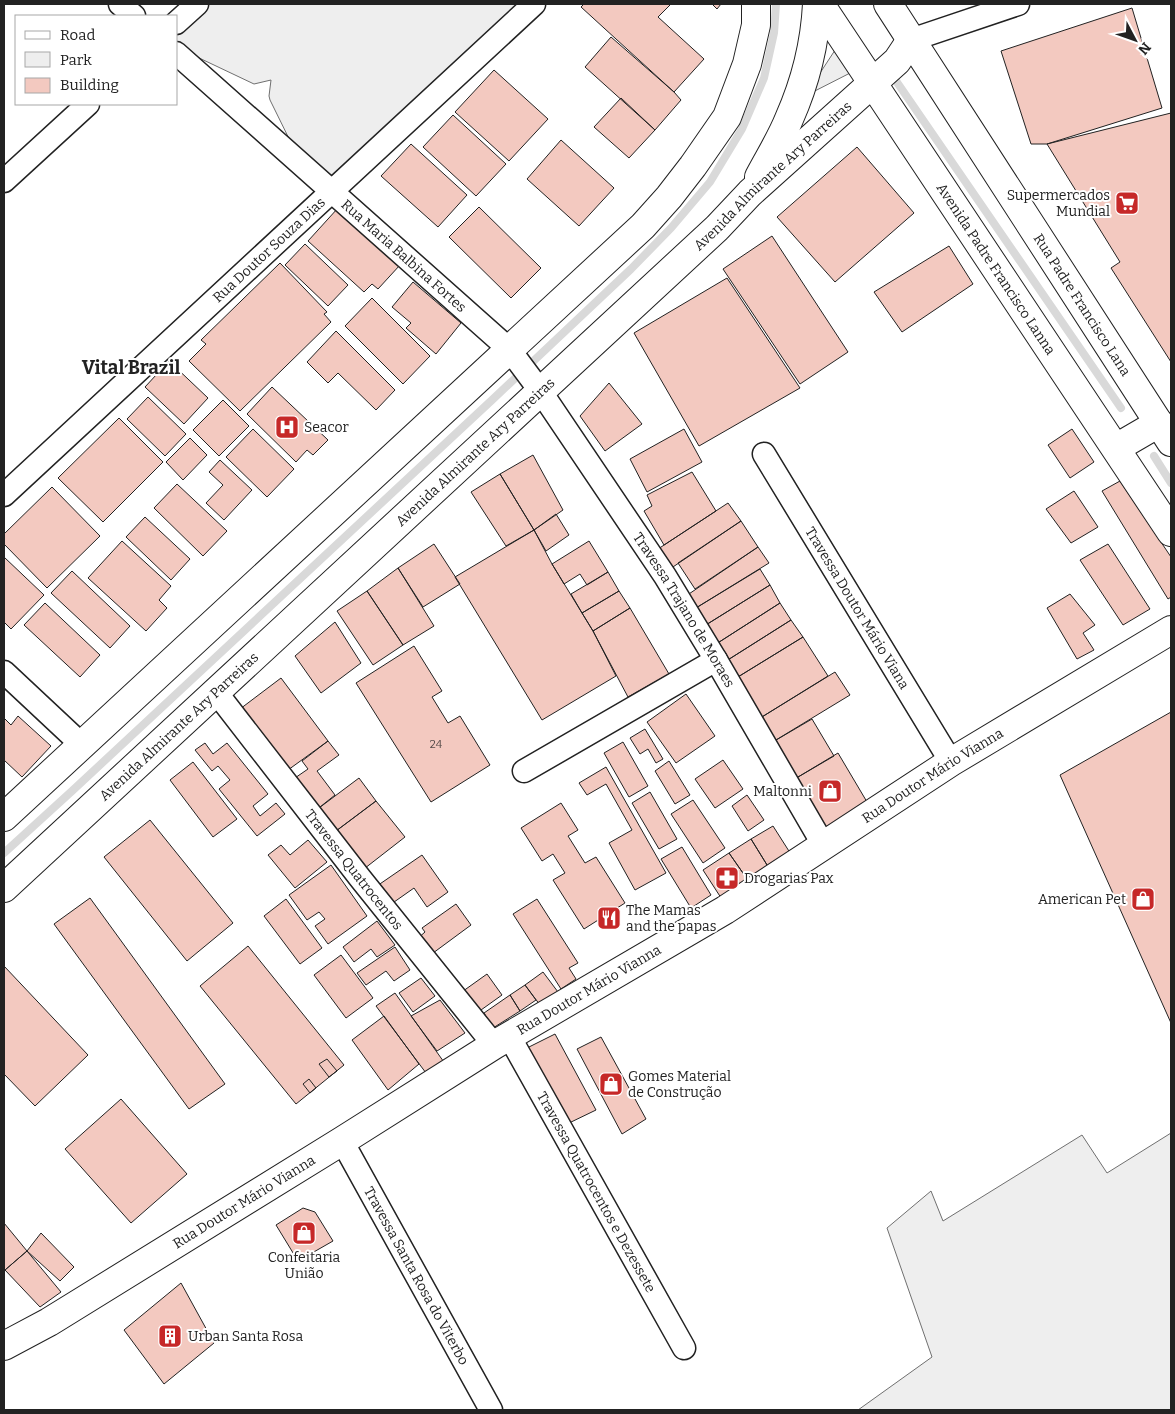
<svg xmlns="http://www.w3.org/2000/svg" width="1175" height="1414" font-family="Bitter,serif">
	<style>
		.green { fill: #eee; stroke: #6f6f6f }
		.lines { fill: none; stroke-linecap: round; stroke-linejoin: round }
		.stream { stroke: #d9d9d9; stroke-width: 8 }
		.building { fill: #f3c9c0; stroke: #222 }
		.street-casing { stroke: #222; stroke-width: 25 }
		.secondary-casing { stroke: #222; stroke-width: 30 }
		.street { stroke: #fff; stroke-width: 22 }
		.secondary { stroke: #fff; stroke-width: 28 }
		.labels { text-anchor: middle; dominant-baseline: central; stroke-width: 4; stroke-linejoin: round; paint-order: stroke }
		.number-label { font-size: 11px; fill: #564c4a }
		.street-label { font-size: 14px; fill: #222; stroke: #fff }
		.poi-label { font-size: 14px; fill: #222; stroke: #fff; text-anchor: start }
		.district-label { font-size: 19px; font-weight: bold; fill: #222; stroke: #fff }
	</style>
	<rect width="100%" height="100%" fill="#fff"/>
	<path class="green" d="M197,4H527L332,191L302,165L270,100L269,96L271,80L254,84L176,47V23Z
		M839,44L856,70L805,96Z
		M1171,1133V1410H858L932,1357L887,1228L931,1191L943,1221L1082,1135L1107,1173Z"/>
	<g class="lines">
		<path class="stream" d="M892,75L1121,408
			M1154,456L1171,483
			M4,853L72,791L492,400L631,269L671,228L710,182L742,129L764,78L774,33L776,4"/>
	</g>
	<path class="building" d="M584,4H671L658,17L704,59L674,92L581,7Z
		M712,4H721L717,9Z
		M1132,8L1162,108L1047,144H1031L1001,51Z
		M611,37L674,92L681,100L655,130L585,67Z
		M494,70L548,119L509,161L455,112Z
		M621,98L655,130L629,158L594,127Z
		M1171,113V362L1111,268L1120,262L1047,144Z
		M453,115L506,164L476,196L423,147Z
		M561,140L614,188L579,226L527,179Z
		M411,144L467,195L438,227L381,176Z
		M857,147L914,213L835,282L777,217Z
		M479,207L541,268L511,298L449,237Z
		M338,208L400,265L378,289L372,284L364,292L308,241Z
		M772,236L848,352L800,384L723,269Z
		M305,244L348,285L328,306L285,265Z
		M949,246L973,284L902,332L874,292Z
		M280,263L327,312L324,314L331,322L240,411L189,361L206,344L201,340Z
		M727,278L800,388L699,446L634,333Z
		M413,282L461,323L436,354L406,328L411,323L392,307Z
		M372,298L430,356L403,384L345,326Z
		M336,331L395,390L376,410L338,373L328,383L307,362Z
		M169,361L208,398L184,424L145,387Z
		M609,383L642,424L605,451L580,416Z
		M272,387L328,440L313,455L307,450L296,462L247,414Z
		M148,397L186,434L165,456L127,419Z
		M223,400L249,426L219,456L193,430Z
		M119,418L163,462L103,522L58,478Z
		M253,429L294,469L267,497L226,457Z
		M684,429L702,462L647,492L630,459Z
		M1072,429L1094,462L1070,478L1048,445Z
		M190,438L207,455L183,480L166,462Z
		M533,455L563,510L534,530L500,474Z
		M220,460L252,490L224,520L206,503L223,485L209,472Z
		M692,472L716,511L664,545L644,511L652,506L647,495Z
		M500,474L534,530L506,546L471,492Z
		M1120,481L1171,557V597L1168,599L1102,491Z
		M177,484L227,531L203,556L154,508Z
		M52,487L100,536L47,588L4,544V534Z
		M1074,491L1098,527L1071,543L1046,509Z
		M728,503L741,521L667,571L655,551Z
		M556,514L569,535L546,551L534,530Z
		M145,517L190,559L171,580L126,537Z
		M741,521L758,547L695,589L678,563Z
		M534,530L552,564L593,631L616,676L542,720L455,577Z
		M122,541L171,586L159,600L167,608L146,631L88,578Z
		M589,541L608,572L587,585L580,574L564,584L552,564Z
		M434,544L460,584L423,607L398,568Z
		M1108,544L1150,609L1123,625L1080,560Z
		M758,547L769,563L691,611L683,598Z
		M4,557L44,595L11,629L4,622Z
		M398,568L434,626L403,645L367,591Z
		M760,569L770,585L701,628L691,611Z
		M72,571L130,626L110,648L51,593Z
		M608,572L619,591L582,613L571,594Z
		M770,585L780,603L713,646L701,628Z
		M367,591L403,645L373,665L337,611Z
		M619,591L630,608L593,631L582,613Z
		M1070,594L1095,625L1083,633L1094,650L1077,659L1047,608Z
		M45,603L100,655L80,677L24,625Z
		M780,603L791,620L723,663L713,646Z
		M630,608L669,674L628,697L593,631Z
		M791,620L803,637L733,680L723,663Z
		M335,622L361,663L321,693L295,656Z
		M803,637L828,676L757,720L733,680Z
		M414,646L442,691L432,697L448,723L460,716L490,765L431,802L356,683Z
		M835,672L850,695L771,743L757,720Z
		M281,678L328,741L288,770L240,709Z
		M686,694L715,736L676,763L647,722Z
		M1171,712V1023L1060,775Z
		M18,716L51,746L22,777L4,760V718L11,725Z
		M812,719L834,756L793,780L771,743Z
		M645,729L663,759L656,763L648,749L640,754L630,738Z
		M328,741L339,755L317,771L335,795L315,811L292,780L308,769L302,761Z
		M623,742L648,786L629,797L604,753Z
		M205,743L213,754L227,743L268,794L253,806L260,816L276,803L285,814L257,836L219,789L230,780L218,766L212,771L195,750Z
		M838,753L870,807L827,835L793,780Z
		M723,760L743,789L715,808L695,779Z
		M669,761L690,795L675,804L655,771Z
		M193,762L237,819L213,837L170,780Z
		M606,767L666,873L635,890L609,843L632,830L606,784L587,795L579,783Z
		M359,778L376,801L332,834L315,811Z
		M650,792L677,839L659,849L632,803Z
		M747,795L764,820L748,831L732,806Z
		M693,800L725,848L703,863L671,814Z
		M376,801L405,837L360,872L332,834Z
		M561,803L578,830L568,836L585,863L596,857L625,903L584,929L553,880L565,873L553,854L542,861L521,828Z
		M150,820L233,923L187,961L104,857Z
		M773,826L794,859L772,873L751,839Z
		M751,839L772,873L752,886L729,853Z
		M308,840L327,862L295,888L268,855L281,845L290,855Z
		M682,847L711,895L691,908L661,859Z
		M729,853L752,886L725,904L703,870Z
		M422,855L448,892L427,907L414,888L387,907L374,888Z
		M331,865L367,916L328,944L315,926L325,919L319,912L307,920L289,895Z
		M90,898L225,1084L189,1109L54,924Z
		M286,899L322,948L300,964L264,916Z
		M537,899L578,963L569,968L576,979L561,989L513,914Z
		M456,904L471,925L429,956L417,939L425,932L422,928Z
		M377,921L395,945L377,957L371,949L354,962L343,947Z
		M248,946L344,1065L296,1104L200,986Z
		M395,947L410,970L394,981L386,971L366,985L357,973Z
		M341,955L373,998L346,1018L314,975Z
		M4,966L88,1055L35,1106L4,1074Z
		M543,972L558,992L540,1005L525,985Z
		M487,974L502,995L474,1015L459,994Z
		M421,978L435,996L413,1012L399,993Z
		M525,985L536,1000L520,1011L510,995Z
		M395,993L446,1065L429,1077L376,1006Z
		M510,995L520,1011L493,1028L484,1013Z
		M440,1000L465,1033L437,1051L411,1016Z
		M384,1016L419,1064L388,1090L352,1040Z
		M555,1034L596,1110L567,1124L525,1049Z
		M601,1037L646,1119L622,1134L577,1049Z
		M327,1059L337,1071L329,1077L319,1064Z
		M309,1079L316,1088L310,1093L303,1084Z
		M121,1099L187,1174L131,1223L65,1149Z
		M303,1208L315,1212L333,1241L298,1261L276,1225Z
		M4,1223L27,1251L5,1270L4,1269Z
		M41,1233L74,1267L60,1281L27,1251Z
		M27,1251L61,1292L40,1307L5,1270Z
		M181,1283L214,1343L164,1384L124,1330Z"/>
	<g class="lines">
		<g class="street-casing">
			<g id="street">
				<path d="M120,4L134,16"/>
				<path d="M176,23L197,4"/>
				<path d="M911,40L1018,4"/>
				<path id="s1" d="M176,53L509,349L541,392L665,576L716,660L824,846"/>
				<path d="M4,181L88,104"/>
				<path id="s2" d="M764,454L951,762"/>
				<path id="s3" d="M4,495L534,4"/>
				<path d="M4,672L82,745"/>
				<path id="s4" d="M216,692L360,878L494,1045"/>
				<path d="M524,771L716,660"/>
				<path id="s5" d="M509,1036L684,1348"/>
				<path id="s6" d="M342,1141L491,1410"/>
			</g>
		</g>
		<g class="secondary-casing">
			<g id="secondary">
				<path id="s7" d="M820,4L1171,532"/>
				<path id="s8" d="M888,4L1171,442"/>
				<path d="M759,177C769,158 781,139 789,119C805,83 815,43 817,4"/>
				<path d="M1116,448L1159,423"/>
				<path d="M4,817L643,226L669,197L693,166L727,117L747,64L756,25V4"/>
				<path id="s9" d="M4,888L717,228L750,193L897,61L911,40"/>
				<path id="s10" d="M4,1346L49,1322L342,1141L494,1045L725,910L951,762L1171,630"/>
			</g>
		</g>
		<use href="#street" class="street"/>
		<use href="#secondary" class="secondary"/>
	</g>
	<defs>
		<g id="supermarket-square" transform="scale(1.25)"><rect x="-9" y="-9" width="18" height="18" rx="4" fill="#c62828" stroke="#fff"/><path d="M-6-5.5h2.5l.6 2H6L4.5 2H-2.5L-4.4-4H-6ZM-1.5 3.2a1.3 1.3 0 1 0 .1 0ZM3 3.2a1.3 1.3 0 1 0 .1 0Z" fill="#fff"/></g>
		<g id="hospital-square" transform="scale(1.25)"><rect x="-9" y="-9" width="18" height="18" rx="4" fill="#c62828" stroke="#fff"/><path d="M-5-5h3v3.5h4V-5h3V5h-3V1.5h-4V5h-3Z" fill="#fff"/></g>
		<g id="shop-square" transform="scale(1.25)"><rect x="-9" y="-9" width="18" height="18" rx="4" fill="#c62828" stroke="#fff"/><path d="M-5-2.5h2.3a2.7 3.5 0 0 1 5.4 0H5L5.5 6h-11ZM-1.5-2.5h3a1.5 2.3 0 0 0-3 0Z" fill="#fff"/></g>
		<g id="pharmacy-square" transform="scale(1.25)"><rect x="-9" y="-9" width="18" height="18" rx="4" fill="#c62828" stroke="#fff"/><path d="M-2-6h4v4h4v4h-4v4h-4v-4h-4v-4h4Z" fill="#fff"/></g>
		<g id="restaurant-square" transform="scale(1.25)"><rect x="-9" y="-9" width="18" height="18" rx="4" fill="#c62828" stroke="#fff"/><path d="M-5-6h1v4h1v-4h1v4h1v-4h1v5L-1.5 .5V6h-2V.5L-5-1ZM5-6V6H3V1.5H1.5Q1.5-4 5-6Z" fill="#fff"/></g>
		<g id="building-square" transform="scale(1.25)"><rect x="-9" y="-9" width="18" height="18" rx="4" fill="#c62828" stroke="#fff"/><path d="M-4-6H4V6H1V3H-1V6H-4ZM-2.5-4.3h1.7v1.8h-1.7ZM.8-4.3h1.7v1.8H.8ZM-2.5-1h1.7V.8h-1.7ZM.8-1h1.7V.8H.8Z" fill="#fff"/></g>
	</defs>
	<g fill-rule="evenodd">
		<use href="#supermarket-square" x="1127" y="203"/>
		<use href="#hospital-square" x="287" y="427"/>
		<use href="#shop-square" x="830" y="791"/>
		<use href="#pharmacy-square" x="727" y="878"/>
		<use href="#shop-square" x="1143" y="899"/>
		<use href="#restaurant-square" x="609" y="918"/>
		<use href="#shop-square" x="611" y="1084"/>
		<use href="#shop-square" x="304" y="1233"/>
		<use href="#building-square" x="170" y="1336"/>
	</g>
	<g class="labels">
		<g class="number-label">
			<text x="436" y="744">24</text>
		</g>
		<g class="street-label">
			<text stroke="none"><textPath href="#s9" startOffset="1048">Avenida Almirante Ary Parreiras</textPath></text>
			<text stroke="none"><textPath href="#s3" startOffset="361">Rua Doutor Souza Dias</textPath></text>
			<text stroke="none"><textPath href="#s1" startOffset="305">Rua Maria Balbina Fortes</textPath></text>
			<text stroke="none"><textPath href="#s7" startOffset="318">Avenida Padre Francisco Lanna</textPath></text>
			<text stroke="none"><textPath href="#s8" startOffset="358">Rua Padre Francisco Lana</textPath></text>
			<text stroke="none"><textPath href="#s9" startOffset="642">Avenida Almirante Ary Parreiras</textPath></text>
			<text stroke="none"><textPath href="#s2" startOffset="180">Travessa Doutor Mário Viana</textPath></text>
			<text stroke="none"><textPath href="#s1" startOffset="760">Travessa Trajano de Moraes</textPath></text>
			<text stroke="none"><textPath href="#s9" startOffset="238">Avenida Almirante Ary Parreiras</textPath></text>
			<text stroke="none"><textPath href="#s10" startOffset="1090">Rua Doutor Mário Vianna</textPath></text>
			<text stroke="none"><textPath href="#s4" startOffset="225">Travessa Quatrocentos</textPath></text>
			<text stroke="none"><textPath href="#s10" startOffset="685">Rua Doutor Mário Vianna</textPath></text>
			<text stroke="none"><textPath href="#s5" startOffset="179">Travessa Quatrocentos e Dezessete</textPath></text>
			<text stroke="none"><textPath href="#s10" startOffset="280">Rua Doutor Mário Vianna</textPath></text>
			<text stroke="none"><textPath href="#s6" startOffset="154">Travessa Santa Rosa do Viterbo</textPath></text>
		</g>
		<g class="poi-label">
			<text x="1110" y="195" text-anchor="end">Supermercados<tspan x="1110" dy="16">Mundial</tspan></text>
			<text x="304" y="427">Seacor</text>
			<text x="812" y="791" text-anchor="end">Maltonni</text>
			<text x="744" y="878">Drogarias Pax</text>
			<text x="1126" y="899" text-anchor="end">American Pet</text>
			<text x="626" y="910">The Mamas<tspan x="626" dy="16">and the papas</tspan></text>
			<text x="628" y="1076">Gomes Material<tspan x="628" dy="16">de Construção</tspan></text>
			<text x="304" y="1257" text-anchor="middle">Confeitaria<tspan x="304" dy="16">União</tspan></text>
			<text x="188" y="1336">Urban Santa Rosa</text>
		</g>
		<g class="district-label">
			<text x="131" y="367">Vital Brazil</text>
		</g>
	</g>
	<rect width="1175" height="1414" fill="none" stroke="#222222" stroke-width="10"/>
	<rect x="15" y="15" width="162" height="90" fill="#ffffff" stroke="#a7a7a7"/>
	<rect x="25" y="31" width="25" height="8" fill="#ffffff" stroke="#a7a7a7"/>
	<text x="60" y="40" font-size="15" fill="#222222">Road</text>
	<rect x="25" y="52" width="25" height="15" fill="#eeeeee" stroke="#a7a7a7"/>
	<text x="60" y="65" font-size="15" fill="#222222">Park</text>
	<rect x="25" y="78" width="25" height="15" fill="#f3c9c0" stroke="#a7a7a7"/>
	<text x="60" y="90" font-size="15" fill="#222222">Building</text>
	<g transform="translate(1135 40) rotate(131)" stroke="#ffffff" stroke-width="4" paint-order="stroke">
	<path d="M0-4L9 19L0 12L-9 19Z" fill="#222222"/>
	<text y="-8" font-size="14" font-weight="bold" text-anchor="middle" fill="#222222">N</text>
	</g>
</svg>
